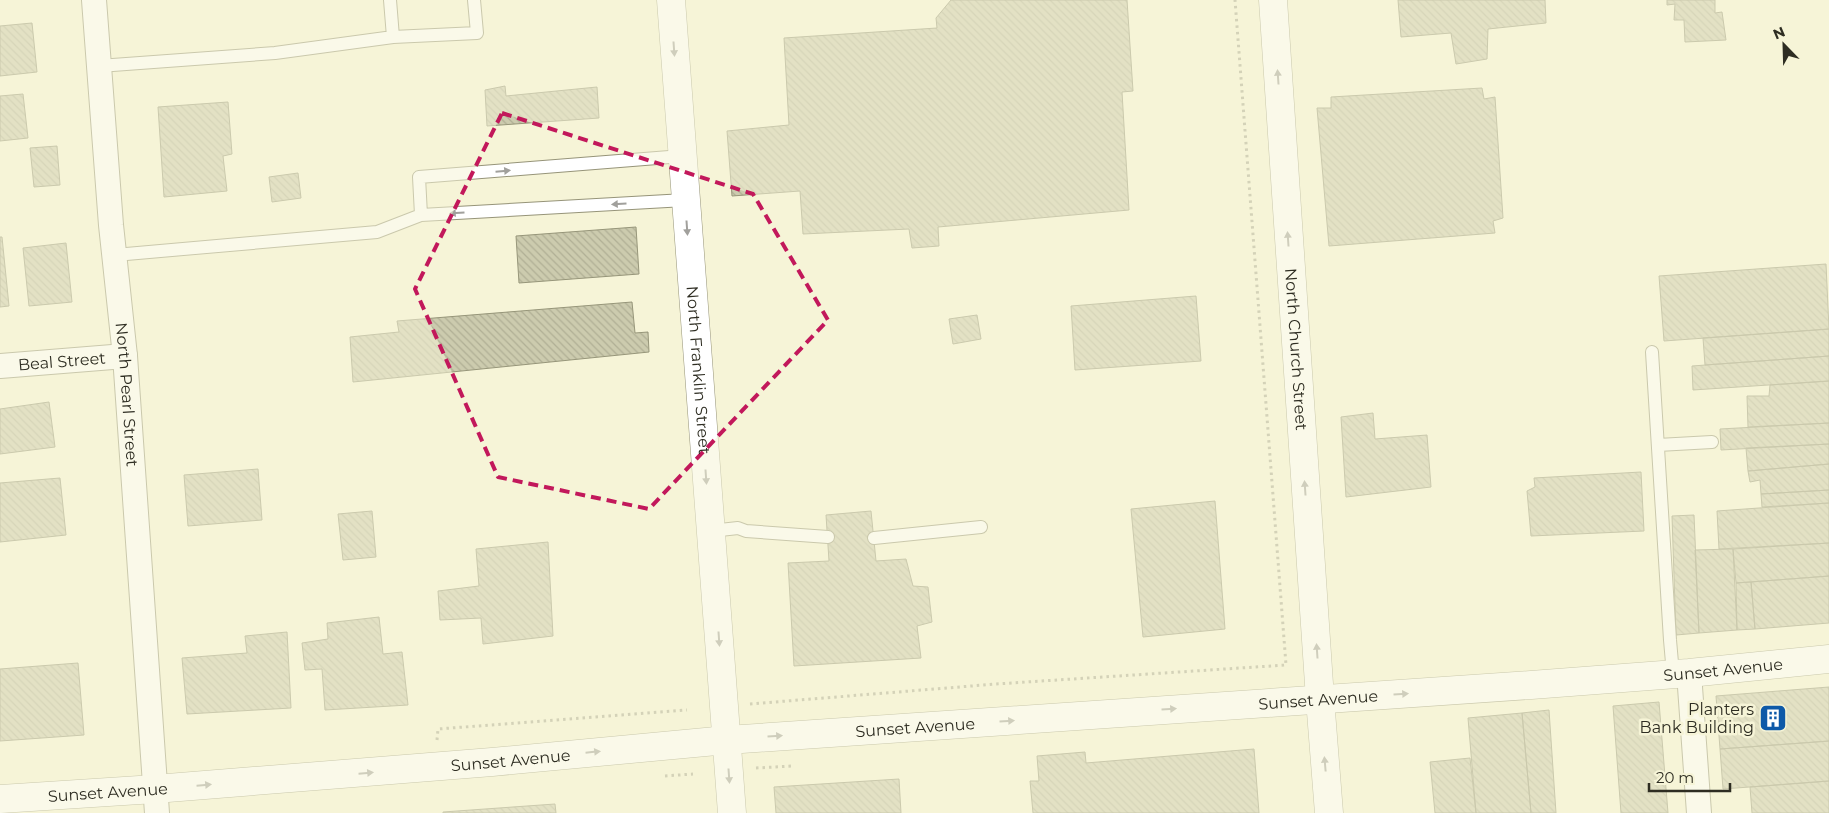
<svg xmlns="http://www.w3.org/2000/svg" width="1829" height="813" font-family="Montserrat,sans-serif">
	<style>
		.building { fill: url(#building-back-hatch); stroke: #97967a }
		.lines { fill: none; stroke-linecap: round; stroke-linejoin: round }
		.lane-casing { stroke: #969479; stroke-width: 14 }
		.street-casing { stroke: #969479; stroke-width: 26 }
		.primary-casing { stroke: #969479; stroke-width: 29 }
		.path { stroke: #aba993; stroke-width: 3; stroke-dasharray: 2.5 4; stroke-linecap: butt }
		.lane { stroke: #fff; stroke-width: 12 }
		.street { stroke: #fff; stroke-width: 24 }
		.primary { stroke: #fff; stroke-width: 28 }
		.oneway { fill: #a1a09c }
		.marked { fill: none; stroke: #c2185b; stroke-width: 4; stroke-dasharray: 10 6; stroke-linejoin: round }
		.labels { text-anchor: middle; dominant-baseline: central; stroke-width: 5; stroke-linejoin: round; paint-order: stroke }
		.street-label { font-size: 16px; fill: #2e2d22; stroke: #f6f4d7 }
		.poi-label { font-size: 16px; fill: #2e2d22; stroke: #f6f4d7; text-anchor: end }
	</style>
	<defs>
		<pattern id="building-back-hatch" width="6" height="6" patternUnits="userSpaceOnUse" patternTransform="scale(1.25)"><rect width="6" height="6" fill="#cccbae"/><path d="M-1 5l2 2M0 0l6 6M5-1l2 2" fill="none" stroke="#b0af95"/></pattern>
	</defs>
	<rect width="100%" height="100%" fill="#f6f4d7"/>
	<path class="building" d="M951,0H1127L1133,91L1122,92L1129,210L938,227L939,246L912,248L909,229L803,234L800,191L732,196L727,131L789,125L784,38L937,28L936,18Z
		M1398,0H1545L1546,23L1488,29L1487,59L1456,64L1451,33L1401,37Z
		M1667,0H1715V13L1722,12L1726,40L1685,42L1684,20H1674L1675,4L1667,5Z
		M32,23L37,72L0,76V26Z
		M505,86L506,96L597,87L599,118L487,126L485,90Z
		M1482,88L1484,99L1495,97L1503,218L1493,221L1495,233L1329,246L1317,108H1331V97Z
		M23,94L28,138L0,141V96Z
		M228,102L232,154L223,156L227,191L164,197L158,107Z
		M57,146L60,185L34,187L30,148Z
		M298,173L301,198L272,202L269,177Z
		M636,227L639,274L519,283L516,236Z
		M0,237H2L9,306L0,307Z
		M66,243L72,302L29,306L23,248Z
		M1826,264L1829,329L1664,341L1659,276Z
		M1196,296L1201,361L1075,370L1071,306Z
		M632,302L635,333L648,332L649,352L353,382L350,337L399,332L397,321Z
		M977,315L981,339L953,344L949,319Z
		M1829,329V356L1705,365L1703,338Z
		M1829,356V381L1693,390L1692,366Z
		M1829,381V423L1748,427L1747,396H1769L1770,385Z
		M49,402L55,447L0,454V409Z
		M1373,413L1375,439L1427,435L1431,487L1346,497L1341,417Z
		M1829,423V444L1721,450L1720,429Z
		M1829,444V464L1748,471L1746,448Z
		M1829,464V490L1761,494L1760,480L1750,482L1748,471Z
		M258,469L262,520L188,526L184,475Z
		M1641,472L1644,531L1531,536L1527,491L1535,487L1534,478Z
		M60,478L66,535L0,542V483Z
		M1829,490V503L1762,507L1761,494Z
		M1215,501L1225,629L1143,637L1131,509Z
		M1829,503V543L1719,549L1717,511Z
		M372,511L376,557L343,560L338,514Z
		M871,511L876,561L906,559L913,586L928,587L932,622L917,626L921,658L794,666L788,563L829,561L826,515Z
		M1694,515L1699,633L1676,635L1672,516Z
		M548,542L553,636L483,644L481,618L440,620L438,591L479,586L476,549Z
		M1829,543V576L1736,583L1733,549Z
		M1733,549L1737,630L1699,633L1695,550Z
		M1829,576V623L1755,629L1751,582Z
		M1751,582L1755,629L1737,630L1736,583Z
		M379,617L383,654L402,652L408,705L325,710L322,669L305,670L302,643L328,639L327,623Z
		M287,632L291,708L187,714L182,658L247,653L245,636Z
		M78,663L84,735L0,741V669Z
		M1829,687V741L1720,749L1716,696Z
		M1659,702L1668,813H1621L1613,706Z
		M1549,710L1556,813H1531L1522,713Z
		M1522,713L1531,813H1476L1468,718Z
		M1829,741V781L1723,789L1720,749Z
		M1254,749L1259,813H1033L1030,781H1039L1037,756L1085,752L1086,763Z
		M1470,758L1476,813H1435L1430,762Z
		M899,779L901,813H776L774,787Z
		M1829,781V813H1752L1750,787Z
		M555,804L556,813H443V812Z"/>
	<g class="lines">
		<g class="lane-casing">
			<path id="lane" d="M393,37L477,33L474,0
				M99,66L275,53L393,37L390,0
				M421,215L419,177L682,156
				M115,255L377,232L421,215L685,200
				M1652,352L1670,640L1673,674
				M1658,445L1712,442
				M711,531L738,528L746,531L828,537
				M874,538L981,527"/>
		</g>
		<g class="street-casing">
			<g id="street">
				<path id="s1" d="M94,0L111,225L125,356L157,813"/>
				<path id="s2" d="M0,366L125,356"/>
				<path d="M1689,673L1699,813"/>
			</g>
		</g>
		<g class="primary-casing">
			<g id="primary">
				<path id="s3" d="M671,0L732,813"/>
				<path id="s4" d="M1273,0L1320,699L1329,813"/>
				<path id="s5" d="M0,799L155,789L492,762L727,740L1531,685L1689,673L1829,659"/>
			</g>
		</g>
		<path class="path" d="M750,704L996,684L1286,665L1235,0
			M437,740L438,729L687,710
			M756,768L792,766
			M665,776L693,774"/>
		<use href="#lane" class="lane"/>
		<use href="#street" class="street"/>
		<use href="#primary" class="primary"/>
	</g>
	<defs><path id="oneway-solid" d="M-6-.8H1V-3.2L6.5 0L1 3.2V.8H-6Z" transform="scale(1.25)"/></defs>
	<g class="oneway">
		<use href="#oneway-solid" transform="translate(674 49) rotate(86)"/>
		<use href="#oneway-solid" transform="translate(1278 77) rotate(-94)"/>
		<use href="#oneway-solid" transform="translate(503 171) rotate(-5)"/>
		<use href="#oneway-solid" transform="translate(619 204) rotate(177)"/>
		<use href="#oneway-solid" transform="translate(457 213) rotate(177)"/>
		<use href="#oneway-solid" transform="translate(687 228) rotate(86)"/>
		<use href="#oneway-solid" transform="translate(1288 239) rotate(-94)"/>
		<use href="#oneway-solid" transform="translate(706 477) rotate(86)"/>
		<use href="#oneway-solid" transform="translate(1305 488) rotate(-94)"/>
		<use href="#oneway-solid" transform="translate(719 639) rotate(86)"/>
		<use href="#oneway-solid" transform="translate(1317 651) rotate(-94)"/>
		<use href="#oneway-solid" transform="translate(1401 694) rotate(-4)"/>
		<use href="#oneway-solid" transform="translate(1169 709) rotate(-4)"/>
		<use href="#oneway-solid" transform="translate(1007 721) rotate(-4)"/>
		<use href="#oneway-solid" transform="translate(775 736) rotate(-4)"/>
		<use href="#oneway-solid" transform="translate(593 752) rotate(-6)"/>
		<use href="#oneway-solid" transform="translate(1325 764) rotate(-95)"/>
		<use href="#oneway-solid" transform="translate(366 773) rotate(-5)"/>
		<use href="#oneway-solid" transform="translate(729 776) rotate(86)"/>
		<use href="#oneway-solid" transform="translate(204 785) rotate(-5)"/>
	</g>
	<path d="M0 0H1829V813H0ZM502,113L753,194L828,320L649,509L498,477L415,289Z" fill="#f6f4d7" fill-opacity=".55" fill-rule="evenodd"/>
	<path class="marked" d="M502,113L753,194L828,320L649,509L498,477L415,289Z"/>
	<defs>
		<g id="building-square" transform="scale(1.4375)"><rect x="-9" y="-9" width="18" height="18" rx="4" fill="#0e59a8" stroke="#f6f4d7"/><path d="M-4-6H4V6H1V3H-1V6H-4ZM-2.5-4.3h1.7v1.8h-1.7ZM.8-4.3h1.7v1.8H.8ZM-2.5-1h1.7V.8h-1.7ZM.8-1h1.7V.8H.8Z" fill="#fff"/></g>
	</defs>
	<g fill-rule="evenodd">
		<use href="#building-square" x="1773" y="718"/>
	</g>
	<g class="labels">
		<g class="street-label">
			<text stroke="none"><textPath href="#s4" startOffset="350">North Church Street</textPath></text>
			<text stroke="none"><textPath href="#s2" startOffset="62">Beal Street</textPath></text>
			<text stroke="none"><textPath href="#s3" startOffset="371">North Franklin Street</textPath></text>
			<text stroke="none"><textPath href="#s1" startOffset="396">North Pearl Street</textPath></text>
			<text stroke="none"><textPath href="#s5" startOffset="1728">Sunset Avenue</textPath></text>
			<text stroke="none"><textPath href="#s5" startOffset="1322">Sunset Avenue</textPath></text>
			<text stroke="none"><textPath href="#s5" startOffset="918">Sunset Avenue</textPath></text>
			<text stroke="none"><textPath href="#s5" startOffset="512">Sunset Avenue</textPath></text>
			<text stroke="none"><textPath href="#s5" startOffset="108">Sunset Avenue</textPath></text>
		</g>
		<g class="poi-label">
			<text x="1754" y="709">Planters<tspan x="1754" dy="18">Bank Building</tspan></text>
		</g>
	</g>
	<g transform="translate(1784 45) rotate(337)" stroke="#f6f4d7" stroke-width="4" paint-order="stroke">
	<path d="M0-4L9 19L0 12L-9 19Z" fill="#2e2d22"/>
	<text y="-8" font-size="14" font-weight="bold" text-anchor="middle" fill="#2e2d22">N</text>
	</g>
	<path d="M1649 783v8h81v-8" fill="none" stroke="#2e2d22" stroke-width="2.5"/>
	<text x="1656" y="783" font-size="15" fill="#2e2d22" stroke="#f6f4d7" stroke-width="4" paint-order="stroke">20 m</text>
</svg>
